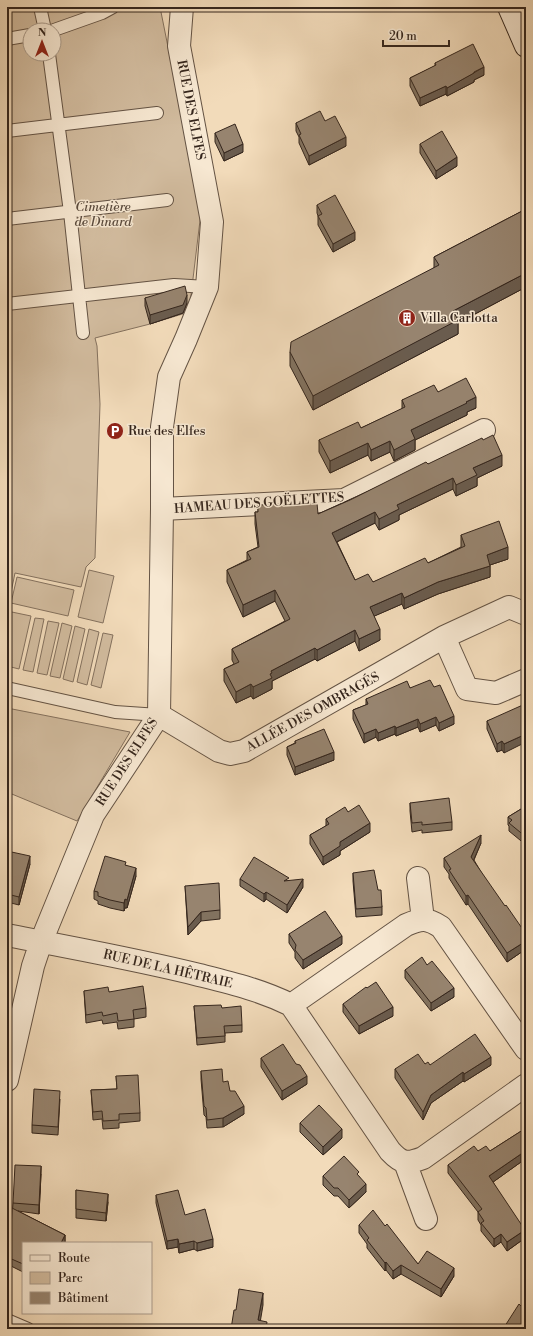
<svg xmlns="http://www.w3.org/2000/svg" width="533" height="1336" font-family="'Libre Bodoni',serif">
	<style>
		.green { fill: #d2bc9f; stroke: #84715e; fill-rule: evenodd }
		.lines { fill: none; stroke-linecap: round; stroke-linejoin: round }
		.lane-casing { stroke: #645344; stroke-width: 14 }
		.street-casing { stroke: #645344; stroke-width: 24 }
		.secondary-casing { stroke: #35261d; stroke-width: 24 }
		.lane { stroke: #f7e8d2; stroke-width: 12 }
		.street { stroke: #f7e8d2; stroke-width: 22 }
		.secondary { stroke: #f7e8d2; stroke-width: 22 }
		.wall { fill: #82725f; stroke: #35261d }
		.shaded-wall { fill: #6a5c4e; stroke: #35261d }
		.building { fill: #97846f; stroke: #35261d }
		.labels { text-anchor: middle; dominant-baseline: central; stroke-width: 3; stroke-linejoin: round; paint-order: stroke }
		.street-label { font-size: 13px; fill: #35261d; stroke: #f7e8d2 }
		.park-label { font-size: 13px; font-style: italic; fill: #5c4c3e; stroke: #f7e8d2 }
		.poi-label { font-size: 13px; fill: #35261d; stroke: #f7e8d2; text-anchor: start }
	</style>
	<rect width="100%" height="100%" fill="#f2dbba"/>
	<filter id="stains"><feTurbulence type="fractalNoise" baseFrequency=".005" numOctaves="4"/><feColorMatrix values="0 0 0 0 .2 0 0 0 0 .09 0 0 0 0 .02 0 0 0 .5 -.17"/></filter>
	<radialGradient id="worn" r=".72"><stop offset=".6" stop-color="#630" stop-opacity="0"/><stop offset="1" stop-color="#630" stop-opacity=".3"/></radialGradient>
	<path class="green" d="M7,7H160L201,212L189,312L150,324L95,338L97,346L100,404L95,558L86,567L81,587L15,573L8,607ZM30,30H54V54H30Z
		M89,570L114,576L103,623L78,617Z
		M17,577L74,590L68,616L11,603Z
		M7,611L31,616L19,669L7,666Z
		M35,618L44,619L33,672L23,670Z
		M48,621L59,623L47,675L37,673Z
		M62,623L72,626L60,678L50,676Z
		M75,626L85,629L73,682L63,679Z
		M89,629L99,632L87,685L77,682Z
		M103,633L113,635L101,688L91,685Z
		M7,708L130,732L77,821L7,792Z"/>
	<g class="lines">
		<g class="lane-casing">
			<path id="lane" d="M40,7L45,30
				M54,30L102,13L113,7
				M7,39L30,35
				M49,54L70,212L83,333
				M7,131L157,113
				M7,219L167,200
				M7,304L174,285L207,287
				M7,688L115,712L159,715
				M7,1320L28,1329"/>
		</g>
		<g class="street-casing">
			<path id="street" d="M162,509L344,500L484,430
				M444,637L467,689L496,693L526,680
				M159,715L219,751L230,754L244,751L444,637L509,607L526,614
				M418,878L423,920
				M7,935C71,948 135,959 199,975C231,983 261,990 291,1005L390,1151C402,1164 407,1164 423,1158L526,1085
				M291,1005L406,925C422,918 427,918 441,927L526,1049
				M7,1080L33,966L41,942L93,815L159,715L162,509V427L169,377L186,339L207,287L212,222L179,46L182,7
				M405,1162L426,1219"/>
		</g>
		<g class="secondary-casing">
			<path id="secondary" d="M509,7L526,46"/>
		</g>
		<use href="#lane" class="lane"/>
		<use href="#street" class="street"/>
		<use href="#secondary" class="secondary"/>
	</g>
	<path class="wall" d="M435,63L484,75L474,80V82L447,96L446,94L420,106L410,86V78L435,66Z
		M325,121L346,146L309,165L299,143V137L296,131V123Z
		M215,133L243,152L224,161L215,142Z
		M420,144L457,166L436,179L420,153Z
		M317,205L355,240L333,252L318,225V216L317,213Z
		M526,209V287L458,323V334L313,410L290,366V352L434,268V257Z
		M145,298L187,303L183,313L150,324L145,306Z
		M438,392L476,408L467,412V415L415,440V450L394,461L390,452L371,461L368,455L330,473L319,452V440L361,428L402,409V400Z
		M428,464L502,466L477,478V486L456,496L453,489L399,515V520L379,530L375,523L337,542L355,580L373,582L428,563L461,547V535L508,559L490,565V577L438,594L404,609L402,604L374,616L380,640L359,651L355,641L317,661L315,659L272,681V689L253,699L251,696L236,703L224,681V669L234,664L232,660V649L285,621L275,601L243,617L227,582V570L247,560V552L258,547L255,524V512H258V505L318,514Z
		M526,496V522L523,509V497Z
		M434,687L454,724L439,731L436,725L420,732L418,727L396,736L395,734L378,741L376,737L364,743L353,719V710L366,705V699L410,688Z
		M526,708L504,753L502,750L497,752L487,729V721Z
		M295,741L334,760L295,775L287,755V747L295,743Z
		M410,803L452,822V830L422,833V830L412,832L410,811Z
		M526,806V845L509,831V826L508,825V817Z
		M348,812L370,832L340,851V855L323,865L310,844V835L326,826V819Z
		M481,843L474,860L526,949L507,962L468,904L466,905L449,878V874L444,867V858Z
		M7,851L30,864L19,905L7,902Z
		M126,865L136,876L127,908H125L124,911L110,908L98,904V901L94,899V891Z
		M353,873L378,890L382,907V915L356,917L353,881Z
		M240,879L289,881L303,887L287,913L266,899L264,902L240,886Z
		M185,886L220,910V919L201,921L188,935Z
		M289,934L342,944L303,969L295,958V952L289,943Z
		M427,965L454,997L431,1011L405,978V970Z
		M84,991L109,992L146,1008V1017L134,1019V1027L118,1029L117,1022L103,1024L102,1020L86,1023Z
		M343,1004L393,1016L359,1034L343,1012Z
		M194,1006L222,1008L242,1025V1032L225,1033V1042L197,1045Z
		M261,1058L307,1084L282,1100L261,1067Z
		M425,1064L430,1065H491L464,1082L463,1081L431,1103L423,1120L395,1078V1069Z
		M201,1071L223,1082L230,1091L244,1114L223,1127L207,1128L206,1117L204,1115L201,1079Z
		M116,1076L140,1113V1121L119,1123V1128L103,1129L102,1119L93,1120L91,1090L117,1089Z
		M60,1099L58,1135L32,1133V1125Z
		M300,1123L342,1138L323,1155L300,1132Z
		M526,1128V1169L521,1162L493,1182L525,1238L507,1251L501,1242L494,1247L481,1231V1225L478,1220V1212L448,1173V1165L478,1151H490Z
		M41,1174L39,1214L18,1211L65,1235V1243H23V1272L7,1264V1229L11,1231L13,1203Z
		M323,1176H359L366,1192L349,1208L338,1196H334L323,1185Z
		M76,1190L108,1202L106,1221L76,1218Z
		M156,1195L185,1215L213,1247L197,1251L194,1249L179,1253L178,1247L167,1249L156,1203Z
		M359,1225L385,1226L418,1264L454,1276L441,1297L401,1274L393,1279L386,1270L385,1271L367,1248V1244L359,1233Z"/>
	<path class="shaded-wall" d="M484,67V75L474,80V82L447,96V88Z
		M446,86V94L420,106V98Z
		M346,137V146L309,165V156Z
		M243,144V152L224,161V153Z
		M457,157V166L436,179V171Z
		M355,232V240L333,252V244Z
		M526,273V287L458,323V334L313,410V396L453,311Z
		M187,295V303L183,313L150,324V315Z
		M476,397V408L467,412V415L415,440V450L394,461V450L411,430Z
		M390,441V452L371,461V450Z
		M368,443V455L330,473V461Z
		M502,455V466L477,478V486L456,496V485L473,468Z
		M453,478V489L399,515V520L379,530V519L397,505Z
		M375,512V523L332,544V533Z
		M508,547V559L487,566V555Z
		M490,566V577L438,594L404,609V598L438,582Z
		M275,590V601L243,617V605Z
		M402,593V604L370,618V607Z
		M380,629V640L359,651V639Z
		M355,630V641L317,661V650Z
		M315,648V659L272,681V689L253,699V687L271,671Z
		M251,684V696L236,703V692Z
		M454,716V724L439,731V723Z
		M436,717V725L420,732V724Z
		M418,719V727L396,736V728Z
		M395,726V734L378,741V733Z
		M376,729V737L364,743V734Z
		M526,734V742L504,753V744Z
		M502,741V750L497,752V744Z
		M334,752V760L295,775V767Z
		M370,823V832L340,851V855L323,865V857L340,842Z
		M481,835V843L471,866V857Z
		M30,856V864L19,905V897Z
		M136,868V876L127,908V900Z
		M303,879V887L287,913V905Z
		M266,892V899L264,902V894Z
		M468,895V904L466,905V896Z
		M125,899V908L124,911V903Z
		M201,912V921L188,935V927Z
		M342,936V944L303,969V960Z
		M526,941V949L507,962V953Z
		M454,988V997L431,1011V1003Z
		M393,1007V1016L359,1034V1026Z
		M491,1057V1065L464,1082V1074Z
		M463,1072V1081L431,1103L423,1120V1112L431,1095Z
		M307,1076V1084L282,1100V1091Z
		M244,1106V1114L223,1127V1118Z
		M342,1129V1138L323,1155V1147Z
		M521,1154V1162L489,1185V1176Z
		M41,1166V1174L39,1214V1205Z
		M366,1184V1192L349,1208V1200Z
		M108,1194V1202L106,1221V1213Z
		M525,1230V1238L507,1251V1242Z
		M501,1234V1242L494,1247V1239Z
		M65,1235V1243H61Z
		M178,1239V1247L167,1249V1241Z
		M213,1239V1247L197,1251V1243Z
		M194,1241V1249L179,1253V1244Z
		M386,1262V1270L385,1271V1263Z
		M401,1265V1274L393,1279V1271Z
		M454,1268V1276L441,1297V1289Z
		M263,1293V1305L259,1329L258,1320Z"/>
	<path class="building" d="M473,44L484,67L474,72V73L447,88L446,86L420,98L410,78L436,65L435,63Z
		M320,111L325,121L335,116L346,137L309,156L299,135L301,134L296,123Z
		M235,124L243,144L224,153L215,133Z
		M442,131L457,157L436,171L420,144Z
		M335,195L355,232L333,244L318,216L322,214L317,205Z
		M526,209V273L453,311L458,320L313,396L290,352L291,342L439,265L434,257Z
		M185,286L187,295L183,305L150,315L145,298Z
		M466,378L476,397L466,402L467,403L411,430L415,439L394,450L390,441L371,450L368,443L330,461L319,440L358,422L361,428L405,407L402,400L434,385L438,392Z
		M493,435L502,455L473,468L477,475L456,485L453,478L397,505L399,509L379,519L375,512L332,533L355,580L368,574L373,582L425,558L428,563L465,546L461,535L499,521L508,547L487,555L490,566L438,582L404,598L402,593L370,607L380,629L359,639L355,630L317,650L315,648L271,671L272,673L270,674L272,678L253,687L251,684L236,692L224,669L239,662L232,649L290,619L275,590L243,605L227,570L251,559L247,552L259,547L255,512H258V505L317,503L318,514L350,500L426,462L428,464L482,438L483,440Z
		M526,496V510L523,497Z
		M430,680L434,687L440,685L454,716L439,723L436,717L420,724L418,719L396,728L395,726L378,733L376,729L364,734L353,710L368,704L366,699L407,681L410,688Z
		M525,704L526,708V734L504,744L502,741L497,744L487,721Z
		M324,729L334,752L295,767L287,747L296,743L295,741Z
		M449,798L452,822L422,825V822L412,823L410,803Z
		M359,805L370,823L340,842V846L323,857L310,835L329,824L326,819L345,807L348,812Z
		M526,806V837L509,823L512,820L508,817Z
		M481,835L471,857L505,906L506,905L526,934V941L507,953L468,895L466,896L449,870L451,869L444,858Z
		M7,851L30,856L19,897L7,894Z
		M105,856L126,862L125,865L136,868L127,900L125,899L124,903L110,900L98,896V892L94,891Z
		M254,857L289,878L284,881L303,879L287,905L266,892L264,894L240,879Z
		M374,870L378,890H381L382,907L356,909L353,873Z
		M219,883L220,910L201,912L188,927L185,886Z
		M325,911L342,936L303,960L295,950L296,945L289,934Z
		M422,957L427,965L432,961L454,988L431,1003L405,970Z
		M376,982L393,1007L359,1026L343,1004L366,987L367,988Z
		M143,986L146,1008L133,1010L134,1019L118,1021L117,1013L103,1016L102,1012L86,1015L84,991L108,987L109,992Z
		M221,1005L222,1008L241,1006L242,1025L224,1026L225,1036L197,1038L194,1006Z
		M475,1034L491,1057L464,1074L463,1072L431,1095L423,1112L395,1069L418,1054L425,1064L428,1062L430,1065Z
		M283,1044L296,1064L300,1065L307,1076L282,1091L261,1058Z
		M222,1069L223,1082L228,1081L230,1091H235L244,1106L223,1118L207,1120L206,1108L204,1106L201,1071Z
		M138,1075L140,1113L119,1114V1120L103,1121L102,1111L93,1112L91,1090L117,1089L116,1076Z
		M34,1089L60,1091L58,1127L32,1125Z
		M319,1105L342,1129L323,1147L300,1123Z
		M526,1128V1161L521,1154L489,1176L525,1230L507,1242L501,1234L494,1239L481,1223L484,1221L478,1212L482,1209L448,1165L474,1146L478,1151L486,1146L490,1151Z
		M344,1156L359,1172L357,1174L366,1184L349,1200L338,1188H334L323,1176Z
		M15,1165L41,1166L39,1205L13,1203Z
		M76,1190L108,1194L106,1213L76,1209Z
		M178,1190L185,1215L205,1209L213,1239L197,1243L194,1241L179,1244L178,1239L167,1241L156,1195Z
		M12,1208L65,1235L61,1243H23V1264L7,1257V1229L11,1231Z
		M373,1210L385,1226L387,1224L418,1264L427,1251L454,1268L441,1289L401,1265L393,1271L386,1262L385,1263L367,1240L369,1238L359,1225Z
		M239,1289L263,1293L258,1320L267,1322L266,1329H231L234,1310H236Z
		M526,1301V1329H503L519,1304L522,1307Z"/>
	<defs>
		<g id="building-disc" transform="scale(0.9)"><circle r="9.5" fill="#8f2418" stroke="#f7e8d2"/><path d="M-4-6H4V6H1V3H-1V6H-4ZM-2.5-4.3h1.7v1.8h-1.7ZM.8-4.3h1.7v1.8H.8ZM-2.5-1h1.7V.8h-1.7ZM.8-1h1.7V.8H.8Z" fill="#fff"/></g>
		<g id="parking-disc" transform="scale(0.9)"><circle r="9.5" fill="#8f2418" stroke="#f7e8d2"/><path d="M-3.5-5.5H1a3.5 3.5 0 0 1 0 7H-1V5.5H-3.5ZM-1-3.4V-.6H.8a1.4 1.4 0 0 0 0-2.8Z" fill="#fff"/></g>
	</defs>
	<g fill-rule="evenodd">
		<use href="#building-disc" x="407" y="318"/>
		<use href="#parking-disc" x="115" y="431"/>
	</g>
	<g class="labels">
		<g class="street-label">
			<text transform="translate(191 110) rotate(79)">RUE DES ELFES</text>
			<text transform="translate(259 503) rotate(-4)">HAMEAU DES GOËLETTES</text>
			<text transform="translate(313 712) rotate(-29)">ALLÉE DES OMBRAGÉS</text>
			<text transform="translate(127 762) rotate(-57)">RUE DES ELFES</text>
			<text transform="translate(168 969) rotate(13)">RUE DE LA HÊTRAIE</text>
		</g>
		<g class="park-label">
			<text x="103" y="207">Cimetière<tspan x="103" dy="15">de Dinard</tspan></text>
		</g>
		<g class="poi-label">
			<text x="420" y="318">Villa Carlotta</text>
			<text x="128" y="431">Rue des Elfes</text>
		</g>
	</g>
	<rect width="533" height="1336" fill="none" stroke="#f2dbba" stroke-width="24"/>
	<rect x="8" y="8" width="517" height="1320" fill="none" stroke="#35261d" stroke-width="2"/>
	<rect x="12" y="12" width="509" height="1312" fill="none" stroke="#35261d"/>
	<rect x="22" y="1242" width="130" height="72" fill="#f7e8d2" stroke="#a99a8a"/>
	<rect x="30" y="1255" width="20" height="6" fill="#f7e8d2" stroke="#a99a8a"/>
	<text x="58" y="1262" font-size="12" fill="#35261d">Route</text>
	<rect x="30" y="1272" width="20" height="12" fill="#d2bc9f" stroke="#a99a8a"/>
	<text x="58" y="1282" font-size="12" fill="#35261d">Parc</text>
	<rect x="30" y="1292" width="20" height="12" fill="#97846f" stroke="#a99a8a"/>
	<text x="58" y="1302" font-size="12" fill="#35261d">Bâtiment</text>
	<g transform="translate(42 42)"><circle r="19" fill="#f7e8d2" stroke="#a99a8a"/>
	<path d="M0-3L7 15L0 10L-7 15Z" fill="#8f2418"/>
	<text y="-6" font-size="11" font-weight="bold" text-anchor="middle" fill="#35261d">N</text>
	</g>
	<path d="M383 40v6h66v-6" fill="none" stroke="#35261d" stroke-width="2"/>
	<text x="389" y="40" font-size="12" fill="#35261d" stroke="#f7e8d2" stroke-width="3" paint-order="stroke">20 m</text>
	<rect width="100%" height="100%" filter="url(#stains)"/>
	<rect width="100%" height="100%" fill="url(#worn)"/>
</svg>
